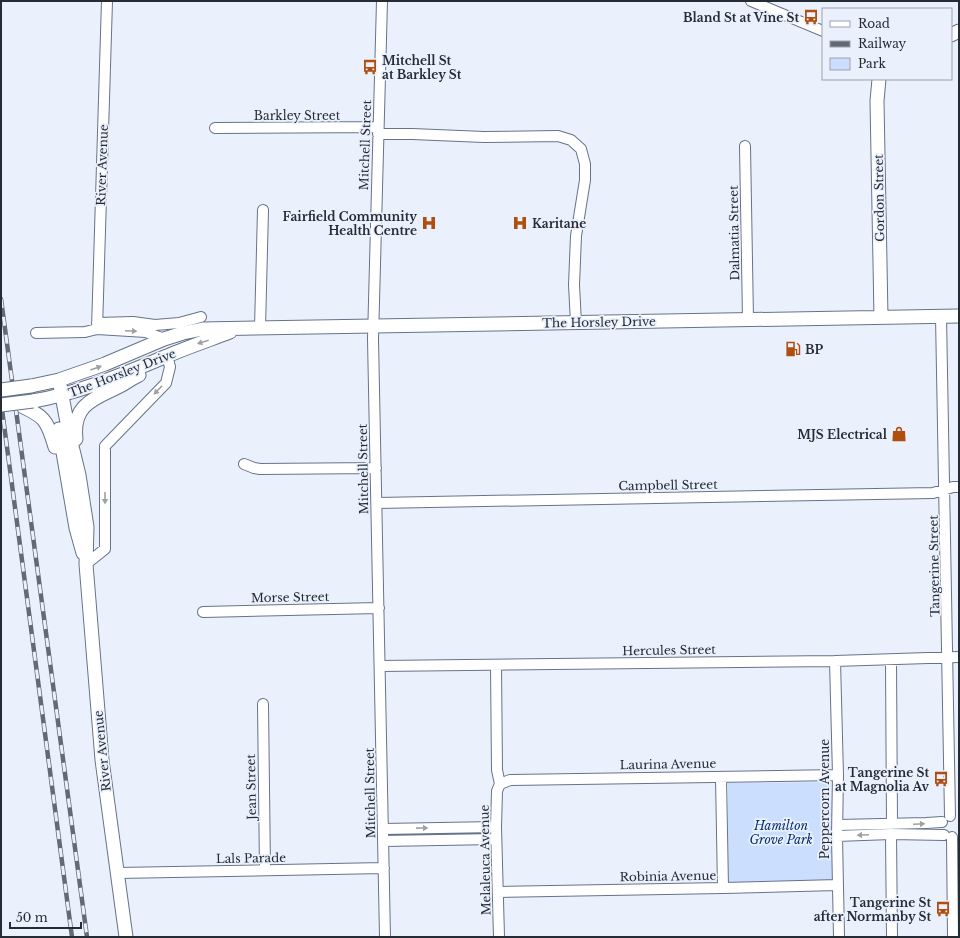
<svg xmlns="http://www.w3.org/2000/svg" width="960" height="938" font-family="'Libre Baskerville',serif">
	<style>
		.green { fill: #cbdefe }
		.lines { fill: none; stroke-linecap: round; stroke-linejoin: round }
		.minor-casing { stroke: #65738a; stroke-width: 12 }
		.major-casing { stroke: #65738a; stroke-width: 15 }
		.minor { stroke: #fff; stroke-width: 10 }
		.major { stroke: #fff; stroke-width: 13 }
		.rail-casing { stroke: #646a74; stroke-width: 4.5 }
		.rail { stroke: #ebf1fc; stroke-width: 3; stroke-dasharray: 9; stroke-linecap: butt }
		.major-bridge-casing { stroke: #65738a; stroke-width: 15; stroke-linecap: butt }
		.major-bridge { stroke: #fff; stroke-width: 13 }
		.oneway { fill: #9da0a5 }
		.labels { text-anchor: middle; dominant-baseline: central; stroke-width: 3.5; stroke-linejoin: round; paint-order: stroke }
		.poi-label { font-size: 12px; font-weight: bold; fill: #262c36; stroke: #ebf1fc; text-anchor: end }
		.street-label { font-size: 12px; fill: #262c36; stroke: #ebf1fc }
		.park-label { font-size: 12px; font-style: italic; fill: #032e72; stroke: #ebf1fc }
	</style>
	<rect width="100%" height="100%" fill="#ebf1fc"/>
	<path class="green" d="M831,782L833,882H728V783Z
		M488,830V835L395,838L394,832Z"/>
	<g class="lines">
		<g class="minor-casing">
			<path id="minor" d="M382,1L373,339L385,937
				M751,1L823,31
				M215,128L378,127
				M378,134H412L484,137L558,136L571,140L581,149L585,164V180L576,236L574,285L576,323
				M745,146L748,319
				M941,316L950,816
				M97,323L133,322L155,325L179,323L201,317
				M260,328L263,210
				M97,329L107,1
				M36,333L85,332L97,329L146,332L164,339
				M244,464L254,468L260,469L376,468
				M377,503L933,493L953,487H959
				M86,564L105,549V446L166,383L170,367L167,355
				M203,612L379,608
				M891,660L892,824
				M835,661L838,775L837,836L839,937
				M496,665L497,770L500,784L497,791L496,827L499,937
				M380,666L835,661L959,657
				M263,704L265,870
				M721,777L723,888
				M500,784L510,780L838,775
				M838,825L926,823L942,822
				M383,829L496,827
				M891,834L892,937
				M837,836L891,834L944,835
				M952,837L953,937
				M383,841L496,839
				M118,873L384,868
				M498,892L723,888L838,885"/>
		</g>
		<g class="major-casing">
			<path id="major" d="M951,35L959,31
				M879,79L877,101L881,317
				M59,380L70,438L79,475L87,527L86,564L102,760L126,937
				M31,386L59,380L105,364L164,339L183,333L203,329L959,316
				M33,401C80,393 123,374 167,356C188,347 209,340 230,332
				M17,404C44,416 47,419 55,447
				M59,429L76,528L83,553
				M76,439C72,404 94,399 120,386C126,383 132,378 139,375"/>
		</g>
		<use href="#minor" class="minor"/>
		<use href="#major" class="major"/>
		<g class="rail-casing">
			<path id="rail" d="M1,299L87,937
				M1,402L72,937"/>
		</g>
		<use href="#rail" class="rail"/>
		<g class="major-bridge-casing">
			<path id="major-bridge" d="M1,390L31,386
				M1,405L33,401"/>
		</g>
		<use href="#major-bridge" class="major-bridge"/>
	</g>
	<defs><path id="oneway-solid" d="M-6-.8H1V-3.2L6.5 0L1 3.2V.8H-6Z"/></defs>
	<g class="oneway">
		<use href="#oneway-solid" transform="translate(131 331) rotate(3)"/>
		<use href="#oneway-solid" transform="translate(203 342) rotate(163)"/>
		<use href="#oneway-solid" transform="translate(96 368) rotate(-20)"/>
		<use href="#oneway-solid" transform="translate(158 390) rotate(134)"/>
		<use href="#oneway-solid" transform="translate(105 498) rotate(90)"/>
		<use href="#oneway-solid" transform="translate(919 824) rotate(-2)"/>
		<use href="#oneway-solid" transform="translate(422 828) rotate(-1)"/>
		<use href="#oneway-solid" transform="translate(863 835) rotate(178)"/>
	</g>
	<defs>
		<g id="bus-bare" transform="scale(1.2)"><path d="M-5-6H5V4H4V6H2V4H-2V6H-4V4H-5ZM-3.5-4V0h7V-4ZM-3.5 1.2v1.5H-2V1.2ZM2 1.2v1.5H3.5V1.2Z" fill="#b04e10" stroke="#ebf1fc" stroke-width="2.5" paint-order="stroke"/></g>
		<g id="hospital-bare" transform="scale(1.2)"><path d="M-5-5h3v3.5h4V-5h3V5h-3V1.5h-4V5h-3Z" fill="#b04e10" stroke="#ebf1fc" stroke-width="2.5" paint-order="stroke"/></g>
		<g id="fuel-bare" transform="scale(1.2)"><path d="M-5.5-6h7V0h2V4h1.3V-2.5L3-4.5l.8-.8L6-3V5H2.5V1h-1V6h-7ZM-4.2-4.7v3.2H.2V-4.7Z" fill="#b04e10" stroke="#ebf1fc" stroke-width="2.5" paint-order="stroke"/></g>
		<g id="shop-bare" transform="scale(1.2)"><path d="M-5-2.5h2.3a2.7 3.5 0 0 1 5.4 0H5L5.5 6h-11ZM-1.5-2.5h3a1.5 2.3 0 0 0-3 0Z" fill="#b04e10" stroke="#ebf1fc" stroke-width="2.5" paint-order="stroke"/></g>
	</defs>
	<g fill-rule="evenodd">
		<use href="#bus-bare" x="811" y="17"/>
		<use href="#bus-bare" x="370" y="67"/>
		<use href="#hospital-bare" x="429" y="223"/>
		<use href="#hospital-bare" x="520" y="223"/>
		<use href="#fuel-bare" x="793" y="349"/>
		<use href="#shop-bare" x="899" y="434"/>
		<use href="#bus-bare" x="941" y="779"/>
		<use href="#bus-bare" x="943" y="909"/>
	</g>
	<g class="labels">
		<g class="poi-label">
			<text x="799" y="17">Bland St at Vine St</text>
			<text x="382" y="60" text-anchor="start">Mitchell St<tspan x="382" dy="14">at Barkley St</tspan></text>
			<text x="417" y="216">Fairfield Community<tspan x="417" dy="14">Health Centre</tspan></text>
			<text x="532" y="223" text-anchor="start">Karitane</text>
			<text x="805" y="349" text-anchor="start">BP</text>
			<text x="887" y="434">MJS Electrical</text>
			<text x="929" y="772">Tangerine St<tspan x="929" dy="14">at Magnolia Av</tspan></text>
			<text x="931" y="902">Tangerine St<tspan x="931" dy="14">after Normanby St</tspan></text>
		</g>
		<g class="street-label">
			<text x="297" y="115">Barkley Street</text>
			<text transform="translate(365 145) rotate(-88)">Mitchell Street</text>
			<text transform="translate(102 165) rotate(-88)">River Avenue</text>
			<text transform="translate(879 198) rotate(-91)">Gordon Street</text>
			<text transform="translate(734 233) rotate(-91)">Dalmatia Street</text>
			<text transform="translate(599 322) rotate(-1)">The Horsley Drive</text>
			<text transform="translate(122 373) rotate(-21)">The Horsley Drive</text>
			<text transform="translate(363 469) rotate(-91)">Mitchell Street</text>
			<text transform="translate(668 485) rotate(-1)">Campbell Street</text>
			<text transform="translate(934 566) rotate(-91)">Tangerine Street</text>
			<text transform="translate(290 597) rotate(-1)">Morse Street</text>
			<text transform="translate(669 650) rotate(-1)">Hercules Street</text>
			<text transform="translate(102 751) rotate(-96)">River Avenue</text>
			<text transform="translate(668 764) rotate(-1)">Laurina Avenue</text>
			<text transform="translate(251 787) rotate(-91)">Jean Street</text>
			<text transform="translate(370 793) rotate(-91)">Mitchell Street</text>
			<text transform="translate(824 799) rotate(-90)">Peppercorn Avenue</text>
			<text transform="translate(251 858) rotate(-1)">Lals Parade</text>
			<text transform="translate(485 860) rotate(-91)">Melaleuca Avenue</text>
			<text transform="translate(668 876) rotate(-1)">Robinia Avenue</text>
		</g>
		<g class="park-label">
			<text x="781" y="825">Hamilton<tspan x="781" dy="14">Grove Park</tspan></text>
		</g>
	</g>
	<rect width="960" height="938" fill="none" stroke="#262c36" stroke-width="4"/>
	<rect x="822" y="8" width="130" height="72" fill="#ebf1fc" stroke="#9ca2ad"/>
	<rect x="830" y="21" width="20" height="6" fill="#ffffff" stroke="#9ca2ad"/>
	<text x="858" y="28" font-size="12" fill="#262c36">Road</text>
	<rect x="830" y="41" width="20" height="6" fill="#646a74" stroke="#9ca2ad"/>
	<text x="858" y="48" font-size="12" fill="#262c36">Railway</text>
	<rect x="830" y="58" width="20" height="12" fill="#cbdefe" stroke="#9ca2ad"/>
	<text x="858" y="68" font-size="12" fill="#262c36">Park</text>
	<path d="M10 922v6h71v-6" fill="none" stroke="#262c36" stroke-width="2"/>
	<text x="16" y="922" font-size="12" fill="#262c36" stroke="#ebf1fc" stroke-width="3" paint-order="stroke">50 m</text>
</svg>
